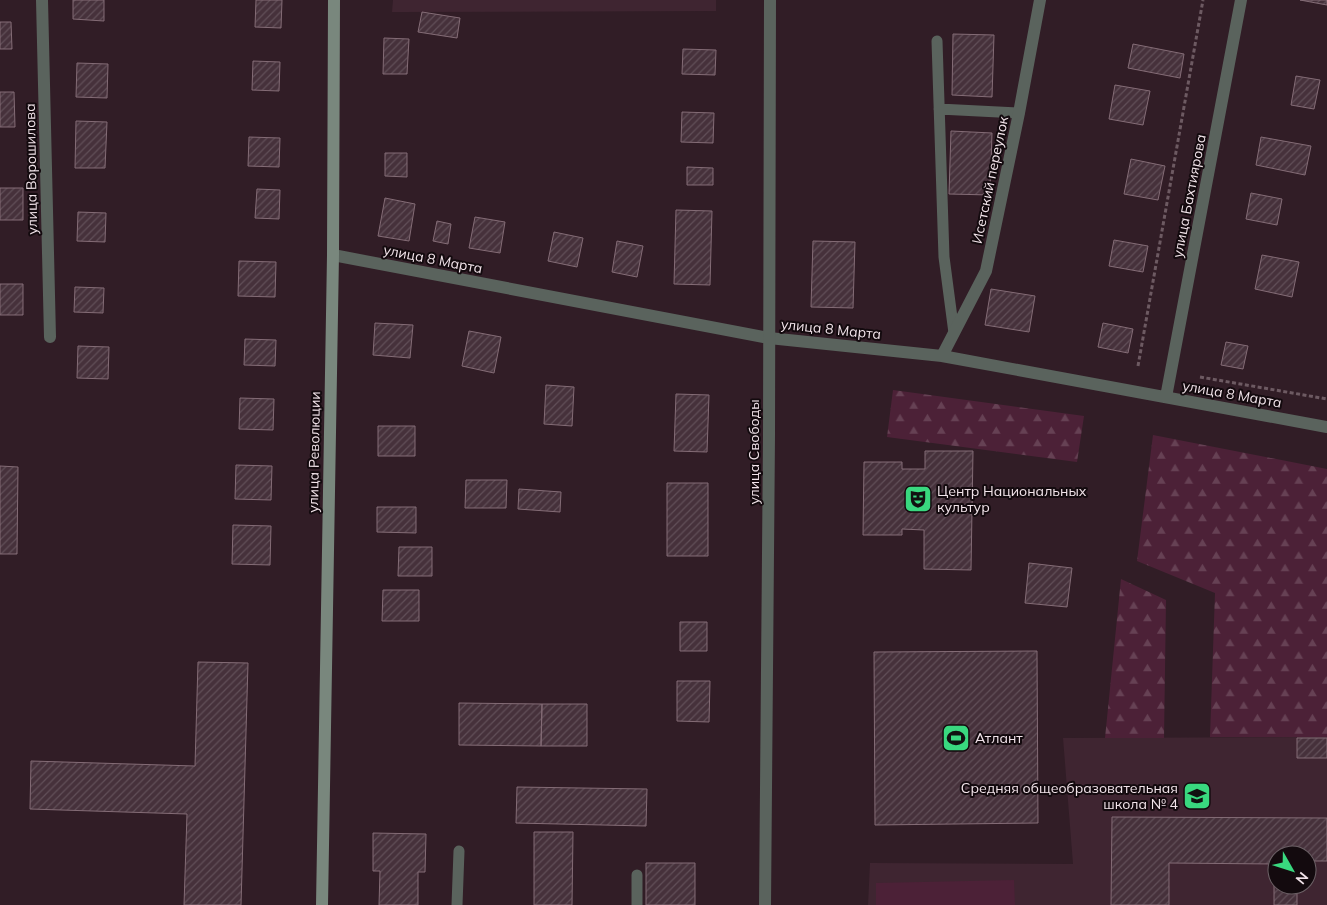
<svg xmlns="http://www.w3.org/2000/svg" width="1327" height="905" font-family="Mulish,sans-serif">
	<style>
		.built { fill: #3f2531; fill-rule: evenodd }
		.forest { fill: url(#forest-firs) }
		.pitch { fill: #4c2137 }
		.building { fill: url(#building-hatch); stroke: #846c76 }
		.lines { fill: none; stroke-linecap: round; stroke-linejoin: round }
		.path { stroke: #6d5a62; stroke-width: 3; stroke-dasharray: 4 2.5; stroke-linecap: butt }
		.service { stroke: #5a635d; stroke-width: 11 }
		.minor { stroke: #5a635d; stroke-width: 12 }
		.tertiary { stroke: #5a635d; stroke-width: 12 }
		.secondary { stroke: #79877d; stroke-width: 12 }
		.labels { text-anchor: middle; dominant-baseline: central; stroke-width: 4; stroke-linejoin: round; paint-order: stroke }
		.street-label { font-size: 14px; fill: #f2e4ea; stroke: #130a0e }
		.poi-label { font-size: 14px; fill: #f2e4ea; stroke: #130a0e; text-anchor: start }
	</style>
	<defs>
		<pattern id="forest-firs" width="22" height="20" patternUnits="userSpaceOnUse" patternTransform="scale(1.25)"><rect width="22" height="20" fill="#4c2137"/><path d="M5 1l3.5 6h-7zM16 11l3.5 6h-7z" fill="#664154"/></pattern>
		<pattern id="building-hatch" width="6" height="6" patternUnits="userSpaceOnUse" patternTransform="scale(1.25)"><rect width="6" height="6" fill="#46313b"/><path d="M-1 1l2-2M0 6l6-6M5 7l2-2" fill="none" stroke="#614f58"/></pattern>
	</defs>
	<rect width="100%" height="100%" fill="#311d26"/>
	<path class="built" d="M393,0H716V11L392,12Z
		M1327,737V905H868L870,863L1073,864L1063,738ZM1277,855H1307V885H1277Z"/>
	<path class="forest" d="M893,390L1084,416L1077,462L887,437Z
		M1153,435L1327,469V737H1210L1215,593L1137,561Z
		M1121,579L1166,600L1164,738H1105Z"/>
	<path class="pitch" d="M1014,880L1015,905H876V883Z"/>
	<path class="building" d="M73,0H104V21L73,19Z
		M256,0H282L281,28L255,27Z
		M1300,0H1327V5Z
		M422,12L460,18L457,38L418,32Z
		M0,22H11L12,49H0Z
		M953,34L994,35L992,97L952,95Z
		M384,38L409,39L407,74H383Z
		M1133,44L1184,54L1180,78L1128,68Z
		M683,49L716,50L715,75L682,74Z
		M253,61L280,62L279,91L252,90Z
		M77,63L108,64L107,98L76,97Z
		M1296,76L1320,80L1314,109L1291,105Z
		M1115,85L1150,91L1143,125L1109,119Z
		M0,92H14L15,127H0Z
		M682,112L714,113L713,143L681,142Z
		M76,121L107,122L105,168H75Z
		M951,131L992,133L990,195L949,194Z
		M249,137L280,138L279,167L248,166Z
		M1261,137L1311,146L1305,175L1256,165Z
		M385,153H407V177L385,176Z
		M1131,159L1165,166L1158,200L1124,194Z
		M687,167L713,168V185H687Z
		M0,188H23V220H0Z
		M257,189L280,190L279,219L255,218Z
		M1251,193L1282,199L1277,225L1246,219Z
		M385,198L415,204L409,241L378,236Z
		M676,210L712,211L710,285L674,284Z
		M78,212L106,213L105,242L77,241Z
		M475,217L505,222L500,253L469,248Z
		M437,221L451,224L448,244L433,241Z
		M554,232L583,238L577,267L548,261Z
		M1114,240L1148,246L1143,272L1109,266Z
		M617,241L643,246L637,277L612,272Z
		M813,241L855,242L853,308L811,307Z
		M1262,255L1299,262L1292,297L1255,289Z
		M239,261L276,262L275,297L238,296Z
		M0,284H23V315H0Z
		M75,287L104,288L103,313L74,312Z
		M991,289L1035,296L1029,332L985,325Z
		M375,323L413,325L410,358L373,355Z
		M1103,323L1133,329L1128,353L1098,347Z
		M469,331L501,337L494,373L462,366Z
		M245,339L276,340L275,366L244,365Z
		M1226,342L1248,346L1243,369L1221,365Z
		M78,346L109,347L108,379L77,378Z
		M546,385L574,387L572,426L544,424Z
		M676,394L709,395L707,452L674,451Z
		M240,398L274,399L273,430L239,429Z
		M378,426H415V456H378Z
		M925,451H973L971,570L924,569V530L902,529V535H863L864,462H902V469H925Z
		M236,465L272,466L271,500L235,499Z
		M0,466L18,467L17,554H0Z
		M466,480H507L506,508H465Z
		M667,483H708V556H667Z
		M519,489L561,492L560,512L518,509Z
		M377,507H416V533L377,532Z
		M233,525L271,526L270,565L232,564Z
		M399,547H432V576H398Z
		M1029,563L1072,568L1067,607L1025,603Z
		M383,590H419V621H382Z
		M680,622H707V651H680Z
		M1037,651L1038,823L875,825L874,652Z
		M198,662L248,663L241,905H184L187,814L30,809L31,761L195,766Z
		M677,681H710L709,722L677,721Z
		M459,703L542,704L541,746L459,745Z
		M542,704H587V746H541Z
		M1297,738H1327V758H1297Z
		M517,787L647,789L646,826L516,823Z
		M1112,817L1327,818V861H1307V855H1277V885H1297V905H1274V864L1169,863V905H1111Z
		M534,832H573L572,905H534Z
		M373,833L426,834L425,872H418V905H379L380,871H373Z
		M646,863H695V905H646Z"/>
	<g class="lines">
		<path class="path" d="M1138,366L1203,0
			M1200,377L1327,399"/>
		<path class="service" d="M937,41L944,257L954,333
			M939,109L1019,113
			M637,875V905
			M457,905L459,851"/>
		<path class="minor" d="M42,0L50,337
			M333,255L769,338L942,356L1327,427
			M942,356L986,271L1019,113L1040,0
			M1166,397L1241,0"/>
		<path class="tertiary" d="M765,905L769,436L770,0"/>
		<path class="secondary" d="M322,905L333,255L334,0"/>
	</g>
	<defs>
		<g id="theatre-square" transform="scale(1.4375)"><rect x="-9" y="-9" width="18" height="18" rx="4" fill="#39d87f" stroke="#130a0e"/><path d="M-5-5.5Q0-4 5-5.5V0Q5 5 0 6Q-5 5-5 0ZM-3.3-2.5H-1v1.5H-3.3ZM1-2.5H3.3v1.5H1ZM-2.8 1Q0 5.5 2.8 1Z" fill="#111"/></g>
		<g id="stadium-square" transform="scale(1.4375)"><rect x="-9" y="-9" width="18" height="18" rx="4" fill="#39d87f" stroke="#130a0e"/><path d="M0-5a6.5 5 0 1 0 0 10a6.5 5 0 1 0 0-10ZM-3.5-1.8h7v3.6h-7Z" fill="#111"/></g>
		<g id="school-square" transform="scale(1.4375)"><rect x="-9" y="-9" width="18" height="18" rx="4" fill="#39d87f" stroke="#130a0e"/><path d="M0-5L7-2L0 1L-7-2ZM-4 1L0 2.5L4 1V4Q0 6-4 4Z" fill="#111"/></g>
	</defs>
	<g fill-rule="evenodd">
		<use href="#theatre-square" x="918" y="499"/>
		<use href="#stadium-square" x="956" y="738"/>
		<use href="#school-square" x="1197" y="796"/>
	</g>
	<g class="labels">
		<g class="street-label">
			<text transform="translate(31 169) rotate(-91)">улица Ворошилова</text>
			<text transform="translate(990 180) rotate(-78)">Исетский переулок</text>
			<text transform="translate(1189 196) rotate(-79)">улица Бахтиярова</text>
			<text transform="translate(433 259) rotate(11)">улица 8 Марта</text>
			<text transform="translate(831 329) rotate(6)">улица 8 Марта</text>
			<text transform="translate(1232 394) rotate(10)">улица 8 Марта</text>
			<text transform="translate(314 452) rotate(-89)">улица Революции</text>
			<text transform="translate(754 452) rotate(-90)">улица Свободы</text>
		</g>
		<g class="poi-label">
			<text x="937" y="491">Центр Национальных<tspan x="937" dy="16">культур</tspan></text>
			<text x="975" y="738">Атлант</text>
			<text x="1178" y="788" text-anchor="end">Средняя общеобразовательная<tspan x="1178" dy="16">школа № 4</tspan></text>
		</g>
	</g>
	<g transform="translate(1292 870) rotate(129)"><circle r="24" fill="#130a0e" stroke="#6c6166"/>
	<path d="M0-4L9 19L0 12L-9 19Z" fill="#39d87f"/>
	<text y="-8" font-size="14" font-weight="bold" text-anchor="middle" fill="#f2e4ea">N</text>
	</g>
</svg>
